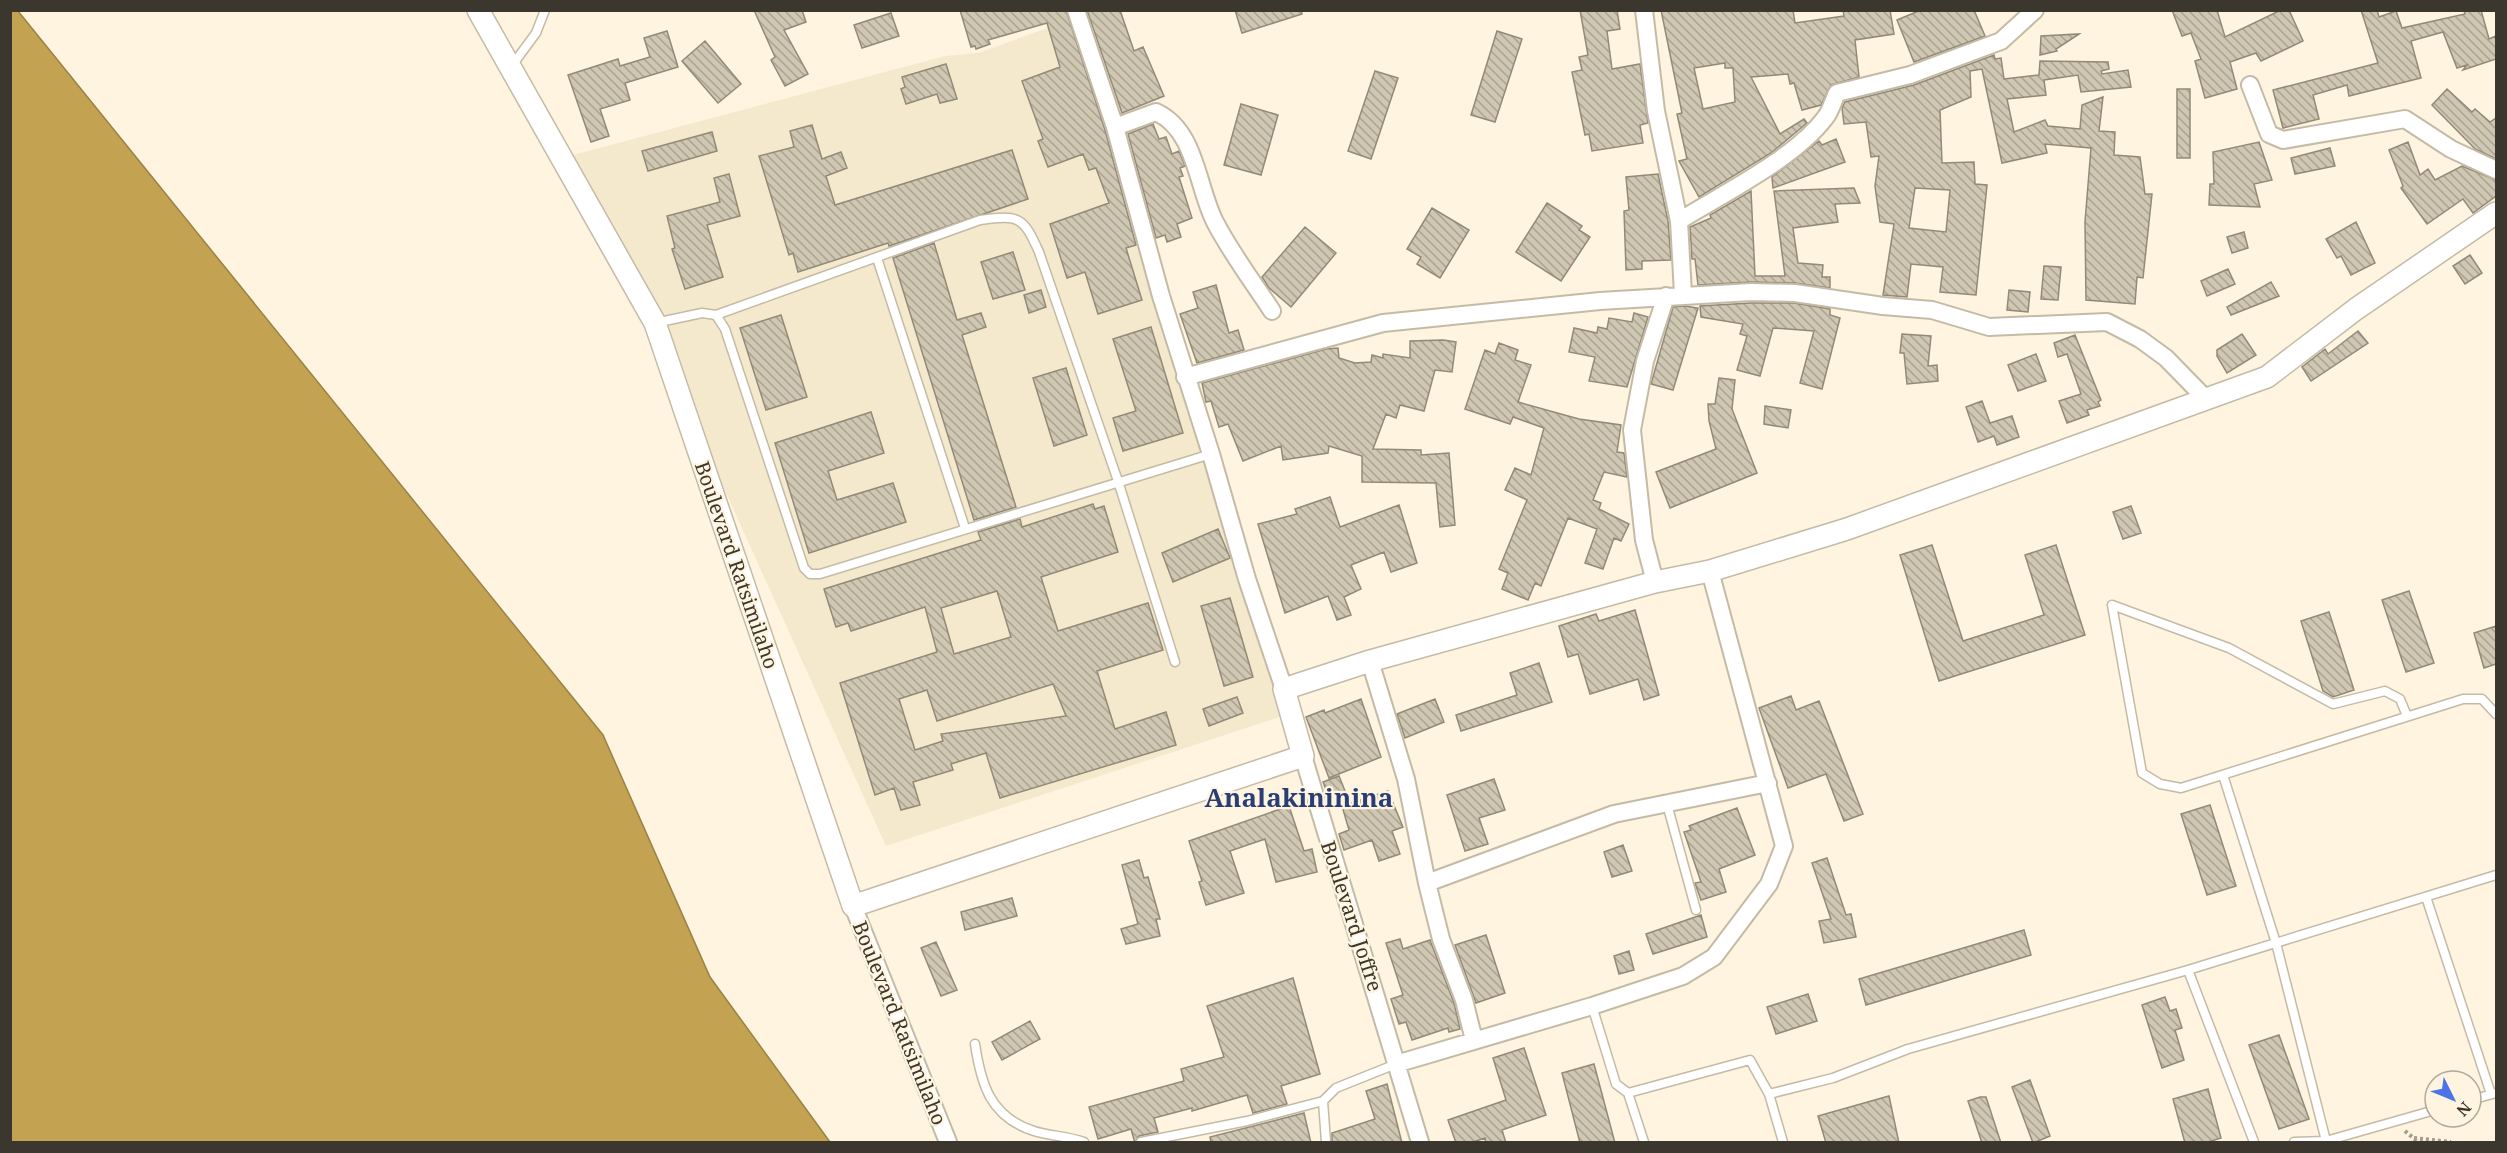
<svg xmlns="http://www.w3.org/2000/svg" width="2507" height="1153" font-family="'Noto Serif',serif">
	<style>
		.built { fill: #f5e9cd }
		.water { fill: #c3a251; stroke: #9a8247; stroke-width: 1.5 }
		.building { fill: url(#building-back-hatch); stroke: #928a77; stroke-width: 1.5; fill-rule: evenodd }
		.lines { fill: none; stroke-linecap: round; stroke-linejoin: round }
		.service-casing { stroke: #c4bba7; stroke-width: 11 }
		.minor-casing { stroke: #c4bba7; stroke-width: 20 }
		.tertiary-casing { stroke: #c4bba7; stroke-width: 24 }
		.path { stroke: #a49c8d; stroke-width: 4; stroke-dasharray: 3 3; stroke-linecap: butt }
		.service { stroke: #fff; stroke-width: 8 }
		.minor { stroke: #fff; stroke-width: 16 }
		.tertiary { stroke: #fff; stroke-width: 21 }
		.labels { text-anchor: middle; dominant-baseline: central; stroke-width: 4.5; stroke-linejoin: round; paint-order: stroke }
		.street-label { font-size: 20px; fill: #3b372f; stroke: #fef4df }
		.district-label { font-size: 26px; font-weight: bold; fill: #293d76; stroke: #fef4df }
	</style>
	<defs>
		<pattern id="building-back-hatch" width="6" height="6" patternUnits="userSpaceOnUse" patternTransform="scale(1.5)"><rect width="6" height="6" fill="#d0c7b3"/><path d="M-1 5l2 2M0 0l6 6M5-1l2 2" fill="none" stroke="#aaa292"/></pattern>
	</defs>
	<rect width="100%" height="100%" fill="#fef4df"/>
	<path class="built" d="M1070,20L1192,379L1298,711L886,846L573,155L945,56L978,53Z"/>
	<path class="water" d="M10,11H18L603,735L710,977L830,1142H11Z"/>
	<path class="building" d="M754,10H802L806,22L784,30L808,74L785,86L771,60L775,57Z
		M960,10H1066L1105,130L1136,245L1126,248L1142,300L1098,314L1085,272L1067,278L1050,224L1109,203L1096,168L1089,170L1083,154L1048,167L1038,141L1043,139L1022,81L1060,67L1047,23L988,40L990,44L976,49L975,46L971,47Z
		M1087,10H1120L1134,51L1143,47L1164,96L1122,113Z
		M1235,10H1301L1302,14L1242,33Z
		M1580,10H1617L1620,29L1607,31L1612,69L1640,64L1648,123L1640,125L1643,143L1592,151L1589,134L1585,135L1572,72L1582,70L1579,57L1588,55Z
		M1661,10H1793L1795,23L1844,16L1843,10H1890L1894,34L1855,40L1859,77L1831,85L1821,105L1802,110L1794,83L1790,84L1788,74L1751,77L1780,134L1804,119L1807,123L1771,153L1699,197L1679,161L1687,159L1677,114L1682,113ZM1725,63V68H1733L1735,102L1703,109L1694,68Z
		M1921,10H1974L1985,36L1914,62L1897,20Z
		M2172,10H2217L2225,37L2281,10H2289L2303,41L2261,61L2256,53L2230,62L2237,89L2205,98L2195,61L2201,59L2191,33L2182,36Z
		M2361,10H2377L2379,17L2396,11L2402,28L2465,14L2464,10H2481L2489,39L2496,36V59L2463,70L2467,65L2457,68L2443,32L2411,41L2421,78L2349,96L2347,85L2313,95L2319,119L2283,128L2273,90L2378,63Z
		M891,13L899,36L862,48L854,25Z
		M667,31L678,67L625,83L630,100L600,109L609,136L591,142L568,75L618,59L620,66L650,57L644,38Z
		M1497,31L1522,39L1495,122L1471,115Z
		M2079,34L2056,49L2057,51L2040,55L2041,36Z
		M705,41L741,84L718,103L682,61Z
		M1994,55L1995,59L2001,58L2004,79L2039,75L2040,61L2108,62L2109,69L2101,71L2102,74L2128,70L2131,87L2081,92L2078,75L2044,80L2046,95L2007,99L2014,132L2045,120L2048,126L2080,129L2082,105L2103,97L2099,131L2115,132L2114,155L2140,157L2145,194H2152L2143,278L2137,277L2135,304L2086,300L2085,222L2091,148L2045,144L2047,153L2002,163L1982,69L1970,71L1971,97L1940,110L1942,163L1974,162L1975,184L1987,185L1976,295L1940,292L1943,267L1911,264L1907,297L1883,295L1894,224L1880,222L1875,186L1879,156L1871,157L1866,122L1844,124L1842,108L1845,102L1914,85ZM1915,188L1950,190L1946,232L1909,228Z
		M946,64L957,99L940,103L937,94L906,104L901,89L905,87L902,77Z
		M1375,71L1398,78L1371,159L1348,151Z
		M2177,89H2190V158H2177Z
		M2447,89L2472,112L2475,109L2490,122L2496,118V159L2475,149L2432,105Z
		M1241,104L1278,115L1261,175L1224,165Z
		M1153,124L1159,139L1166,137L1172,154L1179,151L1185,166L1180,168L1183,176L1179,177L1192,218L1177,224L1181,237L1167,242L1165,235L1156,238L1128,134Z
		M812,125L822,159L841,152L847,168L826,176L835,205L1012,150L1028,199L889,246L888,243L798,272L793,253L789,255L759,156L794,147L790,131Z
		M712,132L717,151L648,171L642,151Z
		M1836,139L1845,162L1773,188L1772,177L1819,141L1822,145Z
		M2259,142L2272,180L2254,184L2260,207L2209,205L2210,184H2214L2213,152Z
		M2408,142L2420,175L2428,169L2435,180L2462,166L2496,180V196L2473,213L2463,199L2427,224L2401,188L2403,186L2389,150Z
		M2330,148L2335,166L2295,174L2291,158Z
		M729,174L740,216L707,225L723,277L685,289L672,249L675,248L667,216L720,202L714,178Z
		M1658,174L1668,221L1671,260L1642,261V269L1626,270L1624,211L1629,210L1626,177Z
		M1854,188L1860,203L1835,204L1838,222L1793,228L1798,263L1823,265L1822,277H1830V288L1795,283L1751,282L1698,285L1695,259H1692L1690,227L1711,218L1710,215L1751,191L1755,276H1785L1774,191Z
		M1547,203L1582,226L1579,230L1590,237L1561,281L1516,252Z
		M1432,208L1469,230L1440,278L1417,264L1421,257L1407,249Z
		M2356,222L2375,263L2351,275L2341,256L2337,258L2326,239Z
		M1305,227L1336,253L1291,307L1269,288L1262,277Z
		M2244,232L2248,248L2232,253L2227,237Z
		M934,243L957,320L981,313L986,327L962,335L1016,507L974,520L893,258Z
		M1013,252L1025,290L993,299L981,262Z
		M2470,255L2482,273L2465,284L2453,266Z
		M2044,266L2061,267L2058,300L2041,299Z
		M2228,269L2235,284L2207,296L2201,281Z
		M2271,282L2279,296L2231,315L2227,307Z
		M1216,285L1229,333L1238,330L1244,350L1197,363L1180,314L1198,308L1193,292Z
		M1041,290L1046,307L1029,313L1024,295Z
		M2009,290L2030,292L2028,312L2007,310Z
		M1751,303H1794L1830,309V315L1840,318L1822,389L1800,383L1814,331L1773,328L1760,376L1737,370L1747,336L1740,334L1743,324L1701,317L1700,306Z
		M1685,306L1698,308L1673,390L1651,384L1673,307Z
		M1634,313L1648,317L1627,387L1589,381L1595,357L1569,352L1574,328L1597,333L1598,327L1607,329L1609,318L1632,322Z
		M781,315L807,397L766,410L740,328Z
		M1151,327L1183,433L1123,451L1113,418L1136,411L1113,339Z
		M2358,331L2368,343L2311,381L2302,367L2325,349L2328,354Z
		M1902,334L1931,336L1928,366L1937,365L1938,381L1907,384L1904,353H1900Z
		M2242,334L2256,355L2227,373L2217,356V350Z
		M2075,335L2101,400L2098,402L2100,406L2087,410L2089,415L2067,423L2059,401L2081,394L2067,354L2058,357L2054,343Z
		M1443,340L1456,342L1452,372L1435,370L1424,411L1400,405L1396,418L1386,414L1373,449L1421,450V455L1449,453L1455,525L1440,527L1436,483L1362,482V456L1329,446L1328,453L1283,460L1281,446L1243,461L1228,424L1219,427L1211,401L1206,402L1202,383L1326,349L1338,348L1339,358L1355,363L1371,362L1372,355L1383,358V354L1410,358V341Z
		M1499,343L1518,350L1515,360L1531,365L1518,402L1579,419L1621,425L1617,452L1624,453L1627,477L1604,472L1593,500L1601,503L1599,509L1629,524L1621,541L1614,538L1603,569L1585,563L1597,529L1568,518L1541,586L1535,583L1528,600L1502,589L1508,573L1499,569L1527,500L1505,490L1515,468L1531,475L1544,428L1513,417L1510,424L1465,409L1485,350L1495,354Z
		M2036,354L2046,381L2018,391L2008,365Z
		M1066,368L1087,435L1054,446L1033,378Z
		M1719,378L1735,380L1732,409L1757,473L1670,508L1656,472L1716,449L1709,421L1708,404H1715Z
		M1982,401L1990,423L2012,416L2019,437L1997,445L1994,436L1978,442L1966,407Z
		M1765,406L1791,410L1788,428L1764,424Z
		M871,412L884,453L828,471L837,500L893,483L906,522L809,553L775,443Z
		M1330,497L1340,527L1399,505L1417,563L1391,572L1384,552L1351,565L1361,589L1344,597L1351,615L1337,620L1328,596L1285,613L1258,524L1297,514L1295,509Z
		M1093,504L1095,509L1104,506L1118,552L1041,577L1058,631L1148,603L1163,650L1097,671L1115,729L1166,712L1176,745L1000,798L986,753L951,764L953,770L913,782L920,805L901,810L894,788L875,795L840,683L937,652L925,607L851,631L848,623L836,627L824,589L981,540L978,532L1020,519L1022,527ZM997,591L1011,637L954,654L941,608ZM1053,684L1066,716L941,734L943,741L915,750L899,699L927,690L937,721Z
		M2131,506L2141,533L2123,539L2113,512Z
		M1218,529L1230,558L1173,582L1162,553Z
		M1932,545L1963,641L2044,615L2025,555L2056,545L2085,635L1939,681L1900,555Z
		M2409,591L2434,663L2406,672L2382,600Z
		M1230,598L1253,677L1224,686L1201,606Z
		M1635,610L1659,695L1644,700L1638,679L1590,694L1578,654L1568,657L1559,626L1596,614L1599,621Z
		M2329,612L2354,690L2333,697L2323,691L2301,621Z
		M2496,626V664L2484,668L2474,633Z
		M1539,663L1552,702L1461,731L1456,715L1517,695L1510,673Z
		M1791,696L1796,710L1819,701L1863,814L1844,821L1826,774L1788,788L1759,708Z
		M1237,697L1243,713L1209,726L1203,709Z
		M1361,699L1381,757L1329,778L1306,717L1324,710L1325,713Z
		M1435,699L1444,722L1405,738L1397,714Z
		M1339,776L1345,791L1329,797L1323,782Z
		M1494,779L1505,810L1479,818L1488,844L1465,851L1447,795Z
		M1388,791L1403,827L1392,831L1400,854L1379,861L1372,840L1344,850L1339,834L1349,830L1342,806Z
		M2210,805L2236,886L2207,895L2181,814Z
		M1289,806L1304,851L1312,849L1317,872L1276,882L1265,839L1230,851L1244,893L1206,905L1199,882L1202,881L1189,841Z
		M1737,808L1755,855L1719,869L1726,892L1701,900L1695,883L1701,882L1684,832L1691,830L1689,826Z
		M1623,845L1632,871L1612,877L1604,852Z
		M1827,858L1846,915L1851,914L1856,937L1824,943L1819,921L1831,919L1812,863Z
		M1139,860L1144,878L1148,877L1160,919H1156L1160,936L1126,944L1121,929L1138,924L1122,865Z
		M1012,898L1017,916L965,930L961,912Z
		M1701,915L1707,937L1653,954L1646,934Z
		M2024,930L2031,955L1866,1005L1859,979Z
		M1486,935L1505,993L1476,1003L1455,945Z
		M1400,939L1403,949L1430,940L1454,1003L1460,1029L1449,1032L1448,1028L1412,1040L1406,1022L1399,1024L1391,999L1403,995L1386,943Z
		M936,942L957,990L941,996L921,948Z
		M1629,951L1634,970L1619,974L1614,956Z
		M1293,978L1320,1074L1281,1086L1287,1104L1253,1113L1247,1095L1192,1111V1108L1154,1118L1158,1132L1139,1136L1135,1143L1131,1129L1098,1139L1089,1107L1184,1081L1181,1069L1224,1057L1207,1006Z
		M1808,994L1817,1021L1776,1034L1767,1007Z
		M2165,997L2170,1011L2176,1009L2182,1028L2175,1030L2184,1060L2162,1068L2142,1005Z
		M1030,1021L1040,1039L1002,1060L992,1042Z
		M2279,1035L2309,1119L2279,1129L2249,1045Z
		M1524,1048L1546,1115L1502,1130L1506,1143H1486L1485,1138L1470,1143H1456L1448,1120L1506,1100L1493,1058Z
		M1594,1064L1615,1143H1580L1562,1073Z
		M2030,1080L2050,1136L2033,1143L2012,1087Z
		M1387,1084L1402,1143H1332V1133L1375,1119L1366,1091Z
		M2208,1089L2221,1138L2205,1143H2185L2173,1099Z
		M1889,1096L1899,1143H1826L1818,1116Z
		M1980,1097H1986L2001,1143H1982L1968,1101Z
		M1304,1113L1311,1143H1211L1210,1137Z"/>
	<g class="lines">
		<g class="service-casing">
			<path id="service" d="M511,67L536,33L545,10
				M877,258L965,528
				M716,315L980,220C1019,215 1023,216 1039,252L1118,481L1175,662
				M655,323L702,313L716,315L725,329L804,568L810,574H820L1211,454
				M2407,716L2400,699L2385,691L2333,704L2229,648L2112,605L2142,773L2160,784L2181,788L2463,699H2482L2496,714
				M2223,775L2276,943L2326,1141
				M1667,804L1696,910
				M2426,897L2491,1094
				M2188,970L2254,1142
				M1592,1006L1616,1084L1628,1093L1750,1060L1769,1094L1833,1078L1908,1049L2188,970L2496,875
				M975,1044C981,1084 990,1117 1034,1131C1050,1136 1067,1136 1084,1142
				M1628,1093L1644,1142
				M1769,1094L1783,1142
				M2471,1100L2496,1093
				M1141,1142L1247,1121L1323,1101
				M1326,1142L1323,1101L1336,1088L1396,1064
				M2294,1142L2326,1141L2435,1110"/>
		</g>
		<g class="minor-casing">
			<path id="minor" d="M1076,10L1115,127L1161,296L1211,454L1247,579L1284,689
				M1644,10L1656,111L1679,221L1683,294
				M2250,85L2269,134L2283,140L2405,119L2451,149L2496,170
				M1115,127L1156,112C1196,130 1197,187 1215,222C1231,253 1253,282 1272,311
				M1679,221C1724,193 1794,159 1825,118C1831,111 1833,101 1837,93L1910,75L2001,41L2035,10
				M1185,377L1383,323L1600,301L1751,292L1795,293L1883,306L1932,310L1989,327L2107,322L2140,339L2166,358L2207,400
				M1655,582L1644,540L1632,430L1645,361L1666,296
				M1370,661L1406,779L1427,883L1441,939L1464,1000L1474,1040
				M1303,756L1420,1142
				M1427,883L1614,814L1768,783
				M853,906L948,1142
				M1396,1064L1592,1006L1683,976L1714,957L1769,884L1784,846L1710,571"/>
		</g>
		<g class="tertiary-casing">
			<path id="tertiary" d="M478,10L655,323L853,906L1303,756L1284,689L1370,661L1655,582L1710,571L1847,529L2267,377L2356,309L2496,213"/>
		</g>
		<path class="path" d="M2405,1131L2418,1142
			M2414,1138L2451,1142"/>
		<use href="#service" class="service"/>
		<use href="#minor" class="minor"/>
		<use href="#tertiary" class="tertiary"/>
	</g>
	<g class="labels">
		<g class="street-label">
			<text transform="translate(737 565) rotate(71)">Boulevard Ratsimilaho</text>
			<text transform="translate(1352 916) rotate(72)">Boulevard Joffre</text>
			<text transform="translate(900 1023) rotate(68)">Boulevard Ratsimilaho</text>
		</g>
		<g class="district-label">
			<text x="1299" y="797">Analakininina</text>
		</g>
	</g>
	<rect width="2507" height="1153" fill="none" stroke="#3b372f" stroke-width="24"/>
	<g transform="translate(2453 1099) rotate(133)"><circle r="28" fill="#fef4df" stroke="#b0a899" stroke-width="1.5"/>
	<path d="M0-4.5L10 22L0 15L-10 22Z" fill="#4d74e7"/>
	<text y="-9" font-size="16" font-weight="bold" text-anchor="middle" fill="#3b372f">N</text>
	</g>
</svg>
